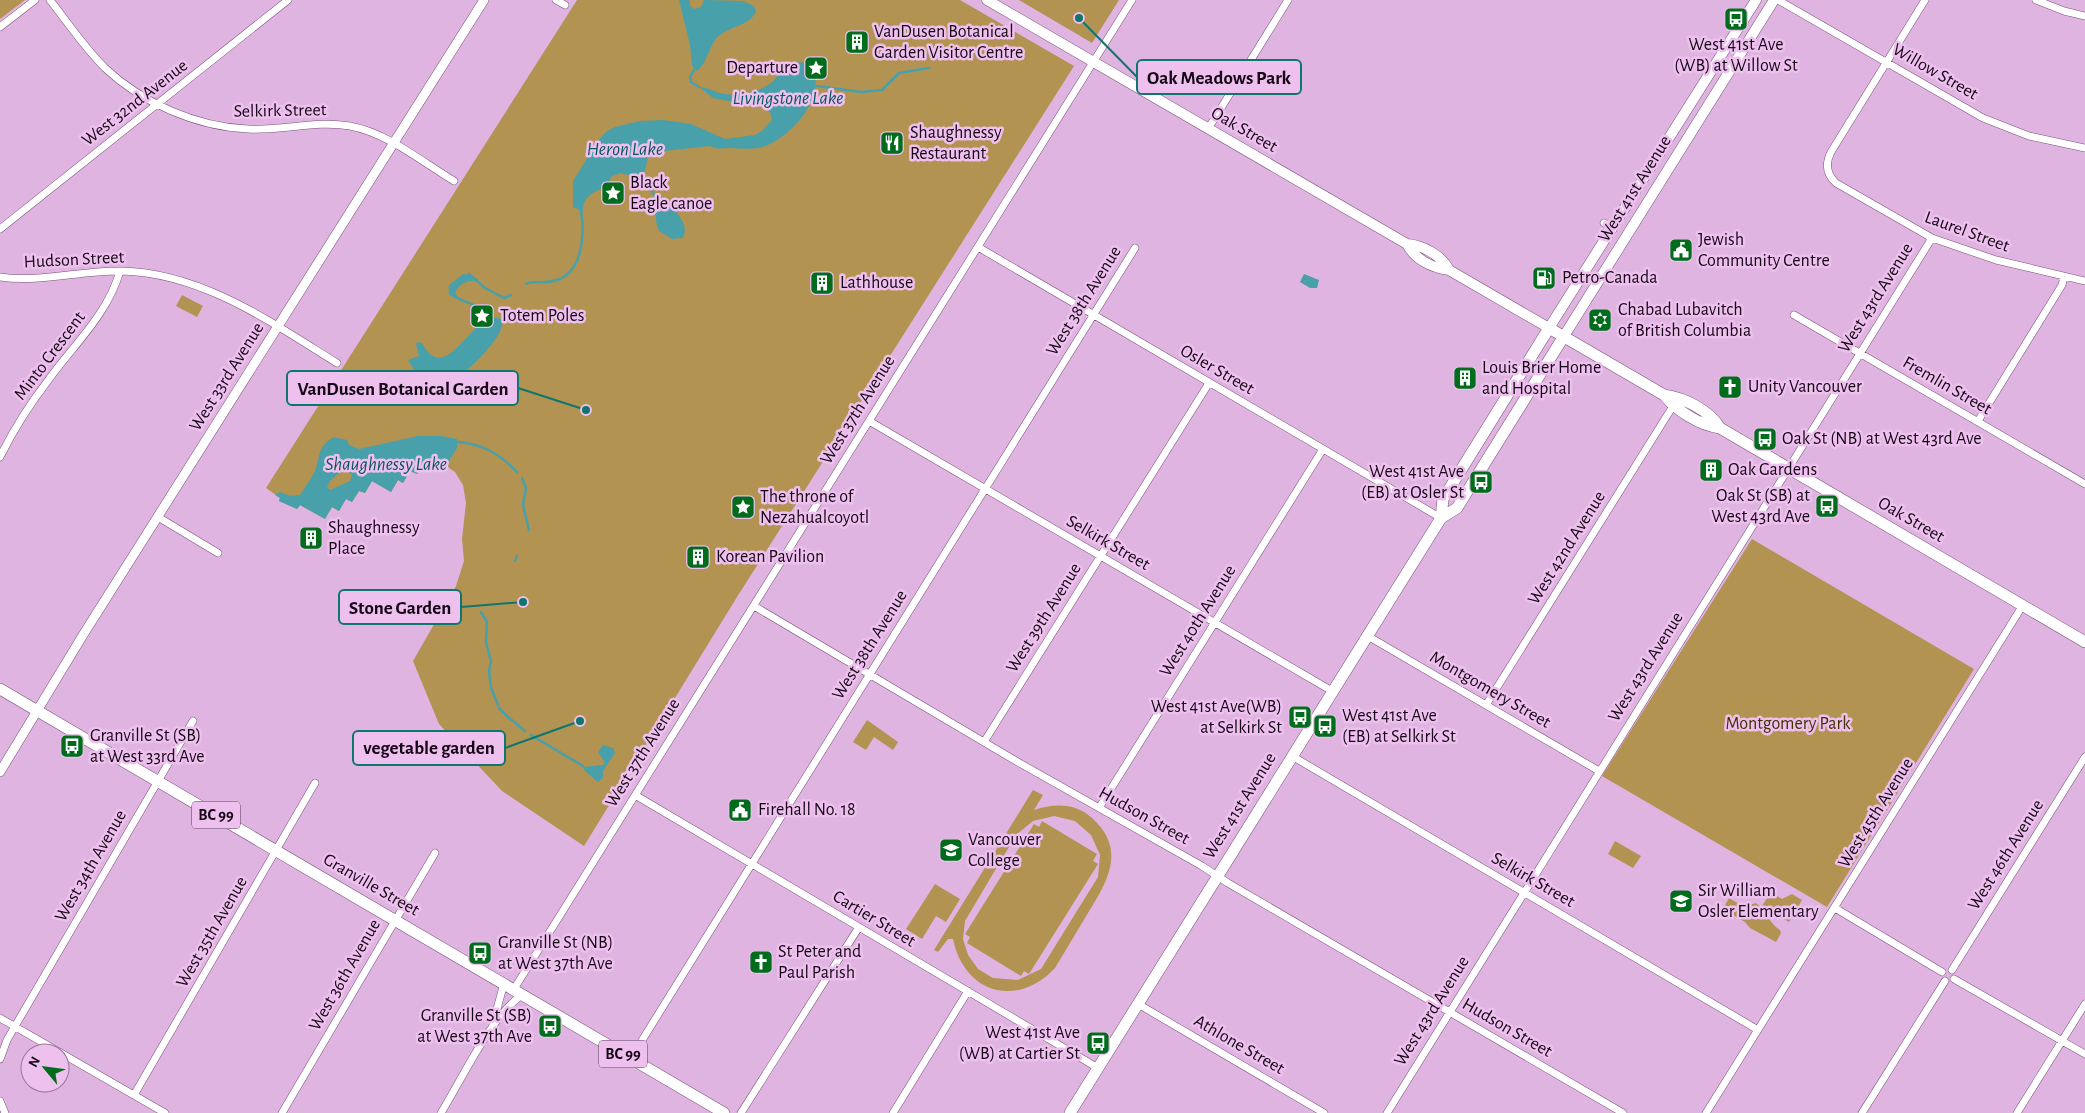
<svg xmlns="http://www.w3.org/2000/svg" width="2085" height="1113" font-family="'Alegreya Sans',sans-serif">
	<style>
		.green { fill: #b29351; fill-rule: evenodd }
		.water { fill: #48a0aa; fill-rule: evenodd }
		.lines { fill: none; stroke-linecap: round; stroke-linejoin: round }
		.stream { stroke: #48a0aa; stroke-width: 2.5 }
		.minor-casing { stroke: #78517a; stroke-width: 8 }
		.tertiary-casing { stroke: #78517a; stroke-width: 10 }
		.secondary-casing { stroke: #78517a; stroke-width: 11 }
		.primary-casing { stroke: #78517a; stroke-width: 12 }
		.trunk-casing { stroke: #78517a; stroke-width: 12 }
		.minor { stroke: #fff; stroke-width: 7 }
		.tertiary { stroke: #fff; stroke-width: 9 }
		.secondary { stroke: #fff; stroke-width: 10 }
		.primary { stroke: #fff; stroke-width: 11 }
		.trunk { stroke: #fff; stroke-width: 11 }
		.labels { text-anchor: middle; dominant-baseline: central; stroke-width: 5; stroke-linejoin: round; paint-order: stroke }
		.shield { fill: #edc0ee; stroke: #563e57; stroke-width: 1 }
		.shield-label { font-size: 16px; font-weight: bold; fill: #160716 }
		.poi-label { font-size: 18px; fill: #160716; stroke: #edc0ee; text-anchor: start }
		.street-label { font-size: 18px; fill: #160716; stroke: #edc0ee }
		.park-label { font-size: 18px; fill: #443100; stroke: #edc0ee }
		.water-label { font-size: 19px; font-style: italic; fill: #08575e; stroke: #edc0ee }
		.leader { fill: none; stroke: #0f766e; stroke-width: 2 }
		.callout-dot { fill: #0f766e; stroke: #edc0ee; stroke-width: 2 }
		.callout { fill: #edc0ee; stroke: #0f766e; stroke-width: 2 }
		.callout-label { font-size: 19px; text-anchor: middle; font-weight: bold; fill: #160716 }
	</style>
	<rect width="100%" height="100%" fill="#e0b4e1"/>
	<path class="green" d="M0,0H25L0,19Z
		M577,0H960L1074,66L737,597L584,846L502,791L439,724L413,661L456,586L464,561L462,539L466,503L463,485L455,472L446,466L440,470L425,461L417,474L410,471L403,483L398,480L391,492L372,481L365,493L359,491L352,502L346,499L339,511L332,507L325,519L300,505L297,509L279,501L280,498L266,488Z
		M1019,0H1119L1092,43Z
		M182,295L203,306L197,317L176,306Z
		M1752,539L1974,669L1827,907L1602,776Z
		M867,720L898,742L893,750L874,737L866,750L853,742Z
		M1033,790L1043,795L1034,810C1055,803 1076,803 1092,818C1129,851 1105,885 1085,918C1075,935 1065,951 1055,968C1017,1009 964,993 953,939H948L938,952L934,950ZM1054,816L1075,821L1091,835L1100,855L1098,877L1041,969L1018,980L993,978L978,969L968,955L963,939L965,921L1016,835L1033,821Z
		M1042,821L1097,854L1093,861L1098,864L1029,974L1024,971L1021,976L967,943L970,937L965,934L1034,824L1039,827Z
		M1615,841L1641,856L1633,868L1608,854Z
		M935,884L960,899L946,922L936,916L922,939L906,929Z
		M1771,892L1782,899L1792,894L1802,900L1789,922L1762,906Z
		M1729,898L1744,907L1756,903C1767,912 1769,923 1780,930L1781,933L1776,942L1750,928L1745,922L1723,909Z"/>
	<path class="water" d="M679,0H690V6L694,9L701,7L704,0L743,1L754,6L756,12C747,27 733,25 720,35C709,43 709,61 697,71L692,66L690,45Z
		M795,62L807,63L812,67C827,96 794,132 770,144C758,150 744,149 731,148C723,148 717,150 710,146L655,152L649,155C641,181 648,180 620,173L611,177L608,185C596,192 583,194 583,211L573,207V181L598,141L607,131L615,127L640,121L663,120L691,124L725,139L755,135L762,131L772,120L770,112L753,102L739,103L713,98L699,87C707,87 712,91 720,93C737,97 759,93 772,82C781,75 783,65 795,62Z
		M656,197L671,202C676,216 690,223 683,238L672,239L659,231C654,221 656,207 656,197Z
		M470,274L479,280C467,281 461,282 455,292L459,300L450,294V286L462,275Z
		M1304,274L1319,280L1317,288H1310L1300,282Z
		M493,317L502,319C507,334 472,367 460,375L431,374L425,377L415,371L408,360L419,356L416,344L418,342L422,343C444,386 470,321 493,317Z
		M418,436H442L457,439V448L444,469L440,470L425,461L417,474L410,471L403,483L398,480L391,492L372,481L365,493L359,491L352,502L346,499L339,511L332,507L325,519L300,505L297,509L279,501L280,498L275,495L280,492L290,496L300,495C305,487 311,479 315,471C321,455 316,449 333,437L347,440L349,445L359,449ZM345,467L352,475L350,481L330,490L327,487L330,481Z
		M603,745L613,748L615,753L603,771V778L598,782L585,771L583,767L604,765V761L598,752Z"/>
	<g class="lines">
		<path class="stream" d="M694,70L690,77L691,82L699,87
			M817,86L861,92L882,90L899,73L929,68
			M641,177L656,197
			M469,274L485,288L504,298L511,295
			M464,275L450,286V294C463,303 478,304 492,314
			M526,284C534,280 544,284 553,281C583,275 585,235 581,211
			M458,442C483,444 500,454 517,472
			M522,478L526,488L523,505L529,530
			M515,561L517,556
			M481,612L487,622L486,643L491,661L489,671L491,688L498,705
			M499,708L508,717L525,731
			M531,735L583,766"/>
		<g class="minor-casing">
			<path id="minor" d="M50,0C68,23 84,47 105,68C142,103 197,127 248,129C282,131 317,120 350,126C388,133 422,162 454,181
				M556,0L565,5
				M1778,0L1983,118L2029,136L2085,148
				M1925,0L1831,152C1825,164 1826,174 1836,183L1932,238L1996,260L2085,281
				M2036,0L2064,11L2085,16
				M0,27L35,0
				M1208,129L1288,0
				M1604,223L1613,229
				M0,229L288,0
				M978,247L1441,518
				M0,277C40,283 82,270 122,271C202,273 271,322 337,363
				M1794,315L2085,484
				M869,421L1332,691
				M1978,421L2062,285L2064,277
				M0,457C13,431 29,405 47,382C73,345 107,316 120,271
				M158,517L218,553
				M754,606L1016,761L1202,866L1228,883L1623,1113
				M1366,635L1599,771
				M1486,705L1673,406
				M984,742L1209,383
				M1292,756L1758,1030
				M635,795L1098,1068
				M1099,808L1323,449
				M1835,908L1942,972
				M1952,970L2085,757
				M1954,979L2085,1054
				M514,989L1132,0
				M1138,1004L1324,1113
				M0,1018L165,1113
				M493,1024L504,983
				M631,1058L1135,248
				M0,1059L7,1040L21,1016L193,721
				M134,1095L315,783
				M0,1101L5,1113
				M282,1113L435,853
				M441,1113C462,1079 491,1016 523,994
				M741,1113L859,927
				M893,1113L968,991
				M1387,1113L1932,238
				M1706,1113L2023,605
				M1862,1113L1945,981
				M2017,1113L2085,1004"/>
		</g>
		<g class="tertiary-casing">
			<path id="tertiary" d="M0,772L83,635L484,0"/>
		</g>
		<g class="secondary-casing">
			<path id="secondary" d="M987,0L1407,244C1423,245 1442,256 1449,270
				M1407,244C1415,260 1433,268 1449,270L1549,328L1756,0
				M1564,336L1774,0"/>
		</g>
		<g class="primary-casing">
			<path id="primary" d="M1664,395C1685,398 1709,410 1720,428
				M1441,518L1457,508L1564,336
				M1070,1113L1441,518L1443,499L1549,328L1664,395C1677,411 1699,425 1720,428L2085,642"/>
		</g>
		<g class="trunk-casing">
			<path id="trunk" d="M0,689L724,1113"/>
		</g>
		<use href="#minor" class="minor"/>
		<use href="#tertiary" class="tertiary"/>
		<use href="#secondary" class="secondary"/>
		<use href="#primary" class="primary"/>
		<use href="#trunk" class="trunk"/>
	</g>
	<defs>
		<g id="bus-square" transform="scale(1.25)"><rect x="-9" y="-9" width="18" height="18" rx="4" fill="#006c1c" stroke="#edc0ee"/><path d="M-5-6H5V4H4V6H2V4H-2V6H-4V4H-5ZM-3.5-4V0h7V-4ZM-3.5 1.2v1.5H-2V1.2ZM2 1.2v1.5H3.5V1.2Z" fill="#fff"/></g>
		<g id="building-square" transform="scale(1.25)"><rect x="-9" y="-9" width="18" height="18" rx="4" fill="#006c1c" stroke="#edc0ee"/><path d="M-4-6H4V6H1V3H-1V6H-4ZM-2.5-4.3h1.7v1.8h-1.7ZM.8-4.3h1.7v1.8H.8ZM-2.5-1h1.7V.8h-1.7ZM.8-1h1.7V.8H.8Z" fill="#fff"/></g>
		<g id="sight-square" transform="scale(1.25)"><rect x="-9" y="-9" width="18" height="18" rx="4" fill="#006c1c" stroke="#edc0ee"/><path d="M0-6L1.8-2.2L6-1.7L2.9 1.2L3.7 5.4L0 3.3L-3.7 5.4L-2.9 1.2L-6-1.7L-1.8-2.2Z" fill="#fff"/></g>
		<g id="restaurant-square" transform="scale(1.25)"><rect x="-9" y="-9" width="18" height="18" rx="4" fill="#006c1c" stroke="#edc0ee"/><path d="M-5-6h1v4h1v-4h1v4h1v-4h1v5L-1.5 .5V6h-2V.5L-5-1ZM5-6V6H3V1.5H1.5Q1.5-4 5-6Z" fill="#fff"/></g>
		<g id="civic-square" transform="scale(1.25)"><rect x="-9" y="-9" width="18" height="18" rx="4" fill="#006c1c" stroke="#edc0ee"/><path d="M-.6-6.5H3V-4.5H.6V-3L4-1V1h2V6H-6V1h2V-1L-.6-3ZM-1.2 2.5V6h2.4V2.5Z" fill="#fff"/></g>
		<g id="fuel-square" transform="scale(1.25)"><rect x="-9" y="-9" width="18" height="18" rx="4" fill="#006c1c" stroke="#edc0ee"/><path d="M-5.5-6h7V0h2V4h1.3V-2.5L3-4.5l.8-.8L6-3V5H2.5V1h-1V6h-7ZM-4.2-4.7v3.2H.2V-4.7Z" fill="#fff"/></g>
		<g id="synagogue-square" transform="scale(1.25)"><rect x="-9" y="-9" width="18" height="18" rx="4" fill="#006c1c" stroke="#edc0ee"/><path d="M0-6.5L5.6 3.2H-5.6ZM0 6.5L5.6-3.2H-5.6Z" fill="#fff"/></g>
		<g id="church-square" transform="scale(1.25)"><rect x="-9" y="-9" width="18" height="18" rx="4" fill="#006c1c" stroke="#edc0ee"/><path d="M-1.2-6h2.4v3.5h3.3v2.4h-3.3V6h-2.4V-.1h-3.3v-2.4h3.3Z" fill="#fff"/></g>
		<g id="school-square" transform="scale(1.25)"><rect x="-9" y="-9" width="18" height="18" rx="4" fill="#006c1c" stroke="#edc0ee"/><path d="M0-5L7-2L0 1L-7-2ZM-4 1L0 2.5L4 1V4Q0 6-4 4Z" fill="#fff"/></g>
	</defs>
	<g fill-rule="evenodd">
		<use href="#bus-square" x="1736" y="19"/>
		<use href="#building-square" x="857" y="42"/>
		<use href="#sight-square" x="816" y="68"/>
		<use href="#restaurant-square" x="892" y="143"/>
		<use href="#sight-square" x="613" y="193"/>
		<use href="#civic-square" x="1681" y="250"/>
		<use href="#fuel-square" x="1544" y="278"/>
		<use href="#building-square" x="822" y="283"/>
		<use href="#sight-square" x="482" y="316"/>
		<use href="#synagogue-square" x="1600" y="320"/>
		<use href="#building-square" x="1465" y="378"/>
		<use href="#church-square" x="1730" y="387"/>
		<use href="#bus-square" x="1765" y="439"/>
		<use href="#building-square" x="1711" y="470"/>
		<use href="#bus-square" x="1481" y="482"/>
		<use href="#bus-square" x="1827" y="506"/>
		<use href="#sight-square" x="743" y="507"/>
		<use href="#building-square" x="311" y="538"/>
		<use href="#building-square" x="698" y="557"/>
		<use href="#bus-square" x="1300" y="717"/>
		<use href="#bus-square" x="1325" y="726"/>
		<use href="#bus-square" x="72" y="746"/>
		<use href="#civic-square" x="740" y="810"/>
		<use href="#school-square" x="951" y="850"/>
		<use href="#school-square" x="1681" y="901"/>
		<use href="#bus-square" x="480" y="953"/>
		<use href="#church-square" x="761" y="962"/>
		<use href="#bus-square" x="550" y="1026"/>
		<use href="#bus-square" x="1098" y="1043"/>
	</g>
	<g class="labels">
		<g class="shield">
			<rect x="192" y="801.5" width="48" height="27" rx="4"/>
			<rect x="599" y="1040.5" width="48" height="27" rx="4"/>
		</g>
		<g class="shield-label">
			<text x="216" y="815">BC 99</text>
			<text x="623" y="1054">BC 99</text>
		</g>
		<g class="poi-label">
			<text x="874" y="32">VanDusen Botanical<tspan x="874" dy="21">Garden Visitor Centre</tspan></text>
			<text x="1736" y="45" text-anchor="middle">West 41st Ave<tspan x="1736" dy="21">(WB) at Willow St</tspan></text>
			<text x="798" y="68" text-anchor="end">Departure</text>
			<text x="910" y="133">Shaughnessy<tspan x="910" dy="21">Restaurant</tspan></text>
			<text x="630" y="183">Black<tspan x="630" dy="21">Eagle canoe</tspan></text>
			<text x="1698" y="240">Jewish<tspan x="1698" dy="21">Community Centre</tspan></text>
			<text x="1562" y="278">Petro-Canada</text>
			<text x="840" y="283">Lathhouse</text>
			<text x="1618" y="310">Chabad Lubavitch<tspan x="1618" dy="21">of British Columbia</tspan></text>
			<text x="500" y="316">Totem Poles</text>
			<text x="1482" y="368">Louis Brier Home<tspan x="1482" dy="21">and Hospital</tspan></text>
			<text x="1748" y="387">Unity Vancouver</text>
			<text x="1782" y="439">Oak St (NB) at West 43rd Ave</text>
			<text x="1728" y="470">Oak Gardens</text>
			<text x="1464" y="472" text-anchor="end">West 41st Ave<tspan x="1464" dy="21">(EB) at Osler St</tspan></text>
			<text x="1810" y="496" text-anchor="end">Oak St (SB) at<tspan x="1810" dy="21">West 43rd Ave</tspan></text>
			<text x="760" y="497">The throne of<tspan x="760" dy="21">Nezahualcoyotl</tspan></text>
			<text x="328" y="528">Shaughnessy<tspan x="328" dy="21">Place</tspan></text>
			<text x="716" y="557">Korean Pavilion</text>
			<text x="1282" y="707" text-anchor="end">West 41st Ave(WB)<tspan x="1282" dy="21">at Selkirk St</tspan></text>
			<text x="1342" y="716">West 41st Ave<tspan x="1342" dy="21">(EB) at Selkirk St</tspan></text>
			<text x="90" y="736">Granville St (SB)<tspan x="90" dy="21">at West 33rd Ave</tspan></text>
			<text x="758" y="810">Firehall No. 18</text>
			<text x="968" y="840">Vancouver<tspan x="968" dy="21">College</tspan></text>
			<text x="1698" y="891">Sir William<tspan x="1698" dy="21">Osler Elementary</tspan></text>
			<text x="498" y="943">Granville St (NB)<tspan x="498" dy="21">at West 37th Ave</tspan></text>
			<text x="778" y="952">St Peter and<tspan x="778" dy="21">Paul Parish</tspan></text>
			<text x="532" y="1016" text-anchor="end">Granville St (SB)<tspan x="532" dy="21">at West 37th Ave</tspan></text>
			<text x="1080" y="1033" text-anchor="end">West 41st Ave<tspan x="1080" dy="21">(WB) at Cartier St</tspan></text>
		</g>
		<g class="street-label">
			<text transform="translate(1935 72) rotate(30)">Willow Street</text>
			<text transform="translate(135 103) rotate(-38)">West 32nd Avenue</text>
			<text transform="translate(280 111) rotate(-1)">Selkirk Street</text>
			<text transform="translate(1244 130) rotate(30)">Oak Street</text>
			<text transform="translate(1635 189) rotate(-58)">West 41st Avenue</text>
			<text transform="translate(1967 232) rotate(20)">Laurel Street</text>
			<text transform="translate(74 260) rotate(-3)">Hudson Street</text>
			<text transform="translate(1876 298) rotate(-58)">West 43rd Avenue</text>
			<text transform="translate(1084 301) rotate(-58)">West 38th Avenue</text>
			<text transform="translate(50 356) rotate(-53)">Minto Crescent</text>
			<text transform="translate(1217 370) rotate(30)">Osler Street</text>
			<text transform="translate(227 377) rotate(-58)">West 33rd Avenue</text>
			<text transform="translate(1947 386) rotate(30)">Fremlin Street</text>
			<text transform="translate(858 410) rotate(-58)">West 37th Avenue</text>
			<text transform="translate(1911 520) rotate(30)">Oak Street</text>
			<text transform="translate(1108 543) rotate(30)">Selkirk Street</text>
			<text transform="translate(1567 548) rotate(-58)">West 42nd Avenue</text>
			<text transform="translate(1044 618) rotate(-58)">West 39th Avenue</text>
			<text transform="translate(1198 621) rotate(-58)">West 40th Avenue</text>
			<text transform="translate(870 645) rotate(-58)">West 38th Avenue</text>
			<text transform="translate(1646 667) rotate(-58)">West 43rd Avenue</text>
			<text transform="translate(1490 690) rotate(30)">Montgomery Street</text>
			<text transform="translate(643 753) rotate(-58)">West 37th Avenue</text>
			<text transform="translate(1240 806) rotate(-58)">West 41st Avenue</text>
			<text transform="translate(1876 813) rotate(-58)">West 45th Avenue</text>
			<text transform="translate(1144 816) rotate(29)">Hudson Street</text>
			<text transform="translate(2006 855) rotate(-58)">West 46th Avenue</text>
			<text transform="translate(91 866) rotate(-60)">West 34th Avenue</text>
			<text transform="translate(1533 880) rotate(30)">Selkirk Street</text>
			<text transform="translate(371 885) rotate(30)">Granville Street</text>
			<text transform="translate(874 919) rotate(31)">Cartier Street</text>
			<text transform="translate(212 932) rotate(-60)">West 35th Avenue</text>
			<text transform="translate(345 975) rotate(-60)">West 36th Avenue</text>
			<text transform="translate(1432 1011) rotate(-58)">West 43rd Avenue</text>
			<text transform="translate(1507 1028) rotate(30)">Hudson Street</text>
			<text transform="translate(1239 1045) rotate(30)">Athlone Street</text>
		</g>
		<g class="park-label">
			<text x="1788" y="724">Montgomery Park</text>
		</g>
		<g class="water-label">
			<text x="788" y="98">Livingstone Lake</text>
			<text x="625" y="149">Heron Lake</text>
			<text x="386" y="464">Shaughnessy Lake</text>
		</g>
	</g>
	<path class="leader" d="M1079 18L1137 77M586 410L518 388M523 602L461 607M580 721L505 748"/>
	<g class="callout-dot">
		<circle cx="1079" cy="18" r="5"/>
		<circle cx="586" cy="410" r="5"/>
		<circle cx="523" cy="602" r="5"/>
		<circle cx="580" cy="721" r="5"/>
	</g>
	<g class="callout">
		<rect x="1137" y="60" width="164" height="34" rx="5"/>
		<rect x="287" y="371" width="231" height="34" rx="5"/>
		<rect x="339" y="590" width="122" height="34" rx="5"/>
		<rect x="353" y="731" width="152" height="34" rx="5"/>
	</g>
	<g class="callout-label">
		<text x="1219" y="84">Oak Meadows Park</text>
		<text x="403" y="395">VanDusen Botanical Garden</text>
		<text x="400" y="614">Stone Garden</text>
		<text x="429" y="754">vegetable garden</text>
	</g>
	<g transform="translate(45 1068) rotate(299)"><circle r="24" fill="#edc0ee" stroke="#977698"/>
	<path d="M0-4L9 19L0 12L-9 19Z" fill="#006c1c"/>
	<text y="-8" font-size="14" font-weight="bold" text-anchor="middle" fill="#160716">N</text>
	</g>
</svg>
